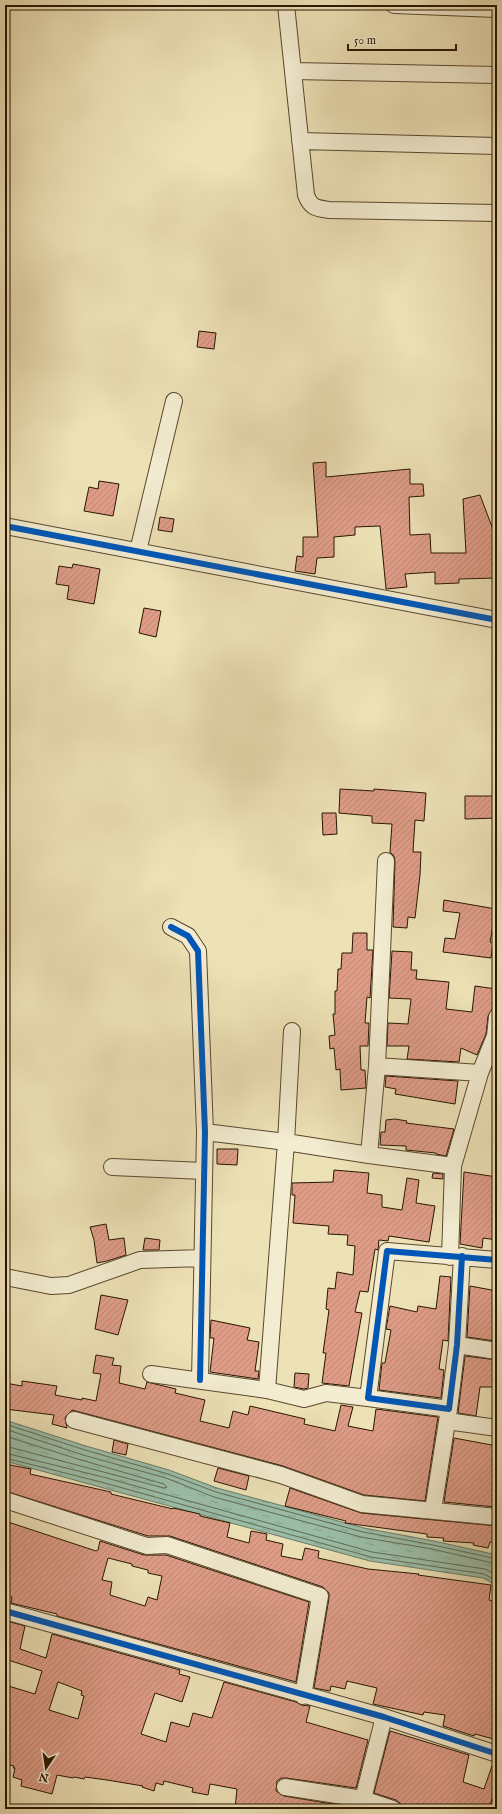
<svg xmlns="http://www.w3.org/2000/svg" width="502" height="1814" font-family="'IM FELL English',serif">
	<style>
		.water { fill: url(#water-ripples); stroke: #6c7a65 }
		.lines { fill: none; stroke-linecap: round; stroke-linejoin: round }
		.shore { stroke: #616a54; stroke-width: 1 }
		.building { fill: url(#building-hatch); stroke: #281500; fill-rule: evenodd }
		.minor-casing { stroke: #59482e; stroke-width: 18 }
		.minor { stroke: #f3ecd0; stroke-width: 16 }
		.cycleway-casing { stroke: #f3ecd0; stroke-width: 8 }
		.cycleway { stroke: #0057b8; stroke-width: 6 }
	</style>
	<defs>
		<pattern id="water-ripples" width="26" height="14" patternUnits="userSpaceOnUse"><rect width="26" height="14" fill="#9abea9"/><path d="M2 4q2-2 4 0t4 0M15 11q2-2 4 0t4 0" fill="none" stroke="#85a290"/></pattern>
		<pattern id="building-hatch" width="6" height="6" patternUnits="userSpaceOnUse"><rect width="6" height="6" fill="#df9d88"/><path d="M-1 1l2-2M0 6l6-6M5 7l2-2" fill="none" stroke="#bf8674"/></pattern>
	</defs>
	<rect width="100%" height="100%" fill="#ede1b6"/>
	<filter id="stains"><feTurbulence type="fractalNoise" baseFrequency=".005" numOctaves="4"/><feColorMatrix values="0 0 0 0 .2 0 0 0 0 .09 0 0 0 0 .02 0 0 0 .5 -.17"/></filter>
	<radialGradient id="worn" r=".72"><stop offset=".6" stop-color="#630" stop-opacity="0"/><stop offset="1" stop-color="#630" stop-opacity=".3"/></radialGradient>
	<path class="water" d="M5,1420L86,1446L169,1470L217,1488L364,1528L434,1541L497,1555V1586L483,1578L370,1561L5,1461Z"/>
	<g class="lines">
		<path class="shore" d="M5,1424L85,1450L168,1474L216,1492L363,1532L433,1545L497,1559
			M5,1429L83,1455L166,1478L214,1497L361,1537L432,1549L497,1564
			M5,1436L81,1460L164,1484L167,1487L164,1488L5,1446
			M5,1453L103,1477L372,1552L485,1569L497,1575
			M5,1458L101,1482L371,1557L484,1574L497,1581"/>
	</g>
	<path class="building" d="M199,331L216,333L214,349L197,347Z
		M326,462V477L410,469V484H423L424,496L409,497L410,535L430,534L431,553H466L463,499L480,495L497,540V578L459,579V583L435,584V572L405,574L407,587L386,589L380,526L355,527V535L334,537V557L317,558L315,574L295,571L297,556L303,557V537H318L313,463Z
		M99,481L119,484L113,516L84,511L89,487L98,489Z
		M160,517L174,519L172,532L158,530Z
		M73,564L100,569L94,604L67,599L69,586L56,584L59,566L72,568Z
		M144,608L161,611L156,637L139,633Z
		M340,789L374,791V789L426,793L424,821L415,820L413,852H421L420,875L415,918L408,917L407,928L393,927L395,861L394,856L390,852L392,824L372,823V816L339,813Z
		M465,796H496L497,818L465,819Z
		M322,813H336L337,834L323,835Z
		M444,900L496,909L490,942L493,943L491,958L443,952L445,938L455,939L460,913L443,911Z
		M353,933H367V950H373L370,998L367,997L365,1023H369L368,1046H360L361,1070H365L366,1088L341,1090L340,1069L336,1070L334,1048L330,1049L329,1036L335,1035L333,1014H335V991H337L338,969H341L342,953H352Z
		M392,951L412,952L411,970H417L416,979L449,982L446,1009L472,1012L475,986L496,989L493,1008L488,1016L486,1034L477,1055L461,1048L459,1062L407,1059L409,1046H387L388,1023L408,1024L411,999L389,998Z
		M386,1076L458,1081L455,1104L395,1094L396,1089L385,1087Z
		M395,1119L407,1121L406,1123L454,1129L446,1156L436,1154V1153L406,1150V1146L380,1145L381,1132H385L386,1120Z
		M217,1149H238L237,1165L217,1164Z
		M334,1170L369,1173L367,1193L382,1195V1207L402,1210L407,1178L419,1180L416,1203L435,1206L429,1242L389,1236L388,1241L379,1240L378,1250L375,1249L368,1292L360,1291L355,1312L362,1313L349,1386L322,1383L326,1353H323L329,1310L326,1309L328,1288L335,1289L337,1272L353,1275L355,1246L347,1245L348,1235L328,1234L329,1226L293,1223L295,1195H292V1183L333,1182Z
		M464,1172L497,1177V1240L483,1238L482,1248L460,1244Z
		M433,1173L443,1174V1179L432,1178Z
		M106,1224L109,1240L124,1238L126,1255L107,1261L97,1263L94,1240L90,1227Z
		M145,1238L160,1240L159,1250H143Z
		M440,1276L451,1277L448,1341L443,1340L439,1369L444,1370L441,1398L379,1390L382,1363H385L391,1330L386,1329L390,1306L417,1312L418,1306L436,1309Z
		M470,1286L497,1291L493,1316L497,1317L495,1341L467,1337Z
		M101,1295L128,1300L118,1335L95,1329Z
		M211,1320L250,1328L247,1340L259,1342L255,1371H259L258,1379L210,1372L214,1338H210Z
		M96,1355L114,1358L112,1365L121,1366L119,1383L145,1389L147,1382L176,1389L175,1393L205,1400L200,1421L229,1428L233,1411L248,1415L250,1406L305,1419L304,1424L335,1431L341,1405L353,1407L348,1426L373,1431L376,1409L438,1417L425,1501L364,1495L283,1466L72,1410L65,1418L67,1428L52,1424L54,1415L5,1409V1383L22,1386V1381L57,1386L55,1395L82,1400V1398L96,1401L101,1374L93,1373Z
		M465,1356L497,1360V1387H480L476,1416L458,1413Z
		M295,1373L309,1374L308,1388L304,1389L294,1387Z
		M454,1438L497,1446V1494L495,1507L444,1502Z
		M114,1440L128,1444L126,1455L112,1452Z
		M5,1464L31,1469L30,1474L111,1492V1494L173,1509V1508L200,1514V1516L230,1523L227,1537L249,1543L251,1531L267,1534L266,1540L283,1544L281,1556L302,1560L305,1548L319,1551L318,1558L368,1569L419,1574L418,1575L491,1585L489,1600L497,1602V1740L475,1734L474,1736L443,1726L445,1715L424,1712L423,1715L373,1704L377,1688L347,1681L345,1689L331,1686L330,1691L314,1688L329,1598V1593L323,1587L170,1536H148L5,1491Z
		M218,1468L249,1476L246,1490L214,1481Z
		M290,1488L361,1513L497,1526V1543L490,1542L488,1548L473,1545L474,1543L443,1541L444,1538L427,1537V1534L345,1523L346,1521L285,1506Z
		M5,1521L96,1551L98,1550L100,1541L144,1555H166L309,1602L296,1682L57,1616V1614L11,1603L12,1597L5,1596ZM108,1558L132,1564V1566L148,1570V1573L162,1576L157,1600L148,1597L145,1606L110,1595L112,1582L102,1580Z
		M7,1621L25,1626L20,1649L46,1658L52,1634L180,1670L179,1674L190,1677L182,1702L155,1693L141,1734L166,1742L171,1722L189,1727L193,1713L212,1718L224,1682L296,1702L301,1705L310,1706L306,1722L368,1740L356,1788L286,1778H281L277,1781L276,1791L284,1796L363,1809H235L237,1789L210,1784L208,1795L192,1792L193,1788L164,1781L163,1785L156,1783L154,1791L142,1787L143,1786L107,1780L85,1777L84,1779L74,1777L73,1778L57,1775L52,1794L21,1786L22,1780L13,1777L15,1768H13L14,1766L5,1764V1685L35,1694L42,1671L5,1659V1629ZM58,1682L82,1691L81,1695L84,1696L78,1719L49,1710Z
		M390,1731L469,1755L463,1782L484,1789L493,1763H497V1790L495,1789L489,1809H437L417,1804V1809H402L400,1803L396,1800L374,1793Z"/>
	<g class="lines">
		<g class="minor-casing">
			<path id="minor" d="M286,5L306,195C311,208 316,208 329,210L497,213
				M394,5L497,9
				M293,71L497,75
				M300,141L497,146
				M5,526L497,620
				M138,551L174,401
				M386,861L377,1066L369,1155L453,1166
				M171,927L188,936L198,951L205,1132L200,1380
				M377,1066L480,1073
				M205,1132L286,1142L292,1031
				M112,1167L204,1171
				M462,1256L457,1345L449,1409L368,1398L387,1251L497,1260
				M450,1257L453,1166L480,1073L495,1036L497,1017
				M5,1277L51,1286L69,1285L140,1260L202,1258
				M457,1345L497,1351
				M151,1374L267,1390L286,1142L369,1155
				M267,1390L304,1399L326,1393L368,1398
				M74,1420L281,1475L362,1504L497,1517
				M447,1421L497,1428
				M5,1500L147,1546L167,1545L320,1596L303,1696
				M433,1510L449,1409
				M5,1611L384,1717L497,1754
				M384,1717L363,1799L393,1809
				M285,1787L363,1799"/>
		</g>
		<use href="#minor" class="minor"/>
		<g class="cycleway-casing">
			<path id="cycleway" d="M5,526L497,620
				M171,927L188,936L198,951L205,1132L200,1380
				M462,1256L457,1345L449,1409L368,1398L387,1251L497,1260
				M5,1611L384,1717L497,1754"/>
		</g>
		<use href="#cycleway" class="cycleway"/>
	</g>
	<rect width="502" height="1814" fill="none" stroke="#ede1b6" stroke-width="20"/>
	<rect x="6" y="6" width="490" height="1802" fill="none" stroke="#281500" stroke-width="2"/>
	<rect x="10" y="10" width="482" height="1794" fill="none" stroke="#281500"/>
	<g transform="translate(46 1768) rotate(193)" stroke="#f3ecd0" stroke-width="3" paint-order="stroke">
	<path d="M0-3L7 15L0 10L-7 15Z" fill="#281500"/>
	<text y="-6" font-size="11" font-weight="bold" text-anchor="middle" fill="#281500">N</text>
	</g>
	<path d="M348 44v6h108v-6" fill="none" stroke="#281500" stroke-width="2"/>
	<text x="354" y="44" font-size="12" fill="#281500" stroke="#f3ecd0" stroke-width="3" paint-order="stroke">50 m</text>
	<rect width="100%" height="100%" filter="url(#stains)"/>
	<rect width="100%" height="100%" fill="url(#worn)"/>
</svg>
